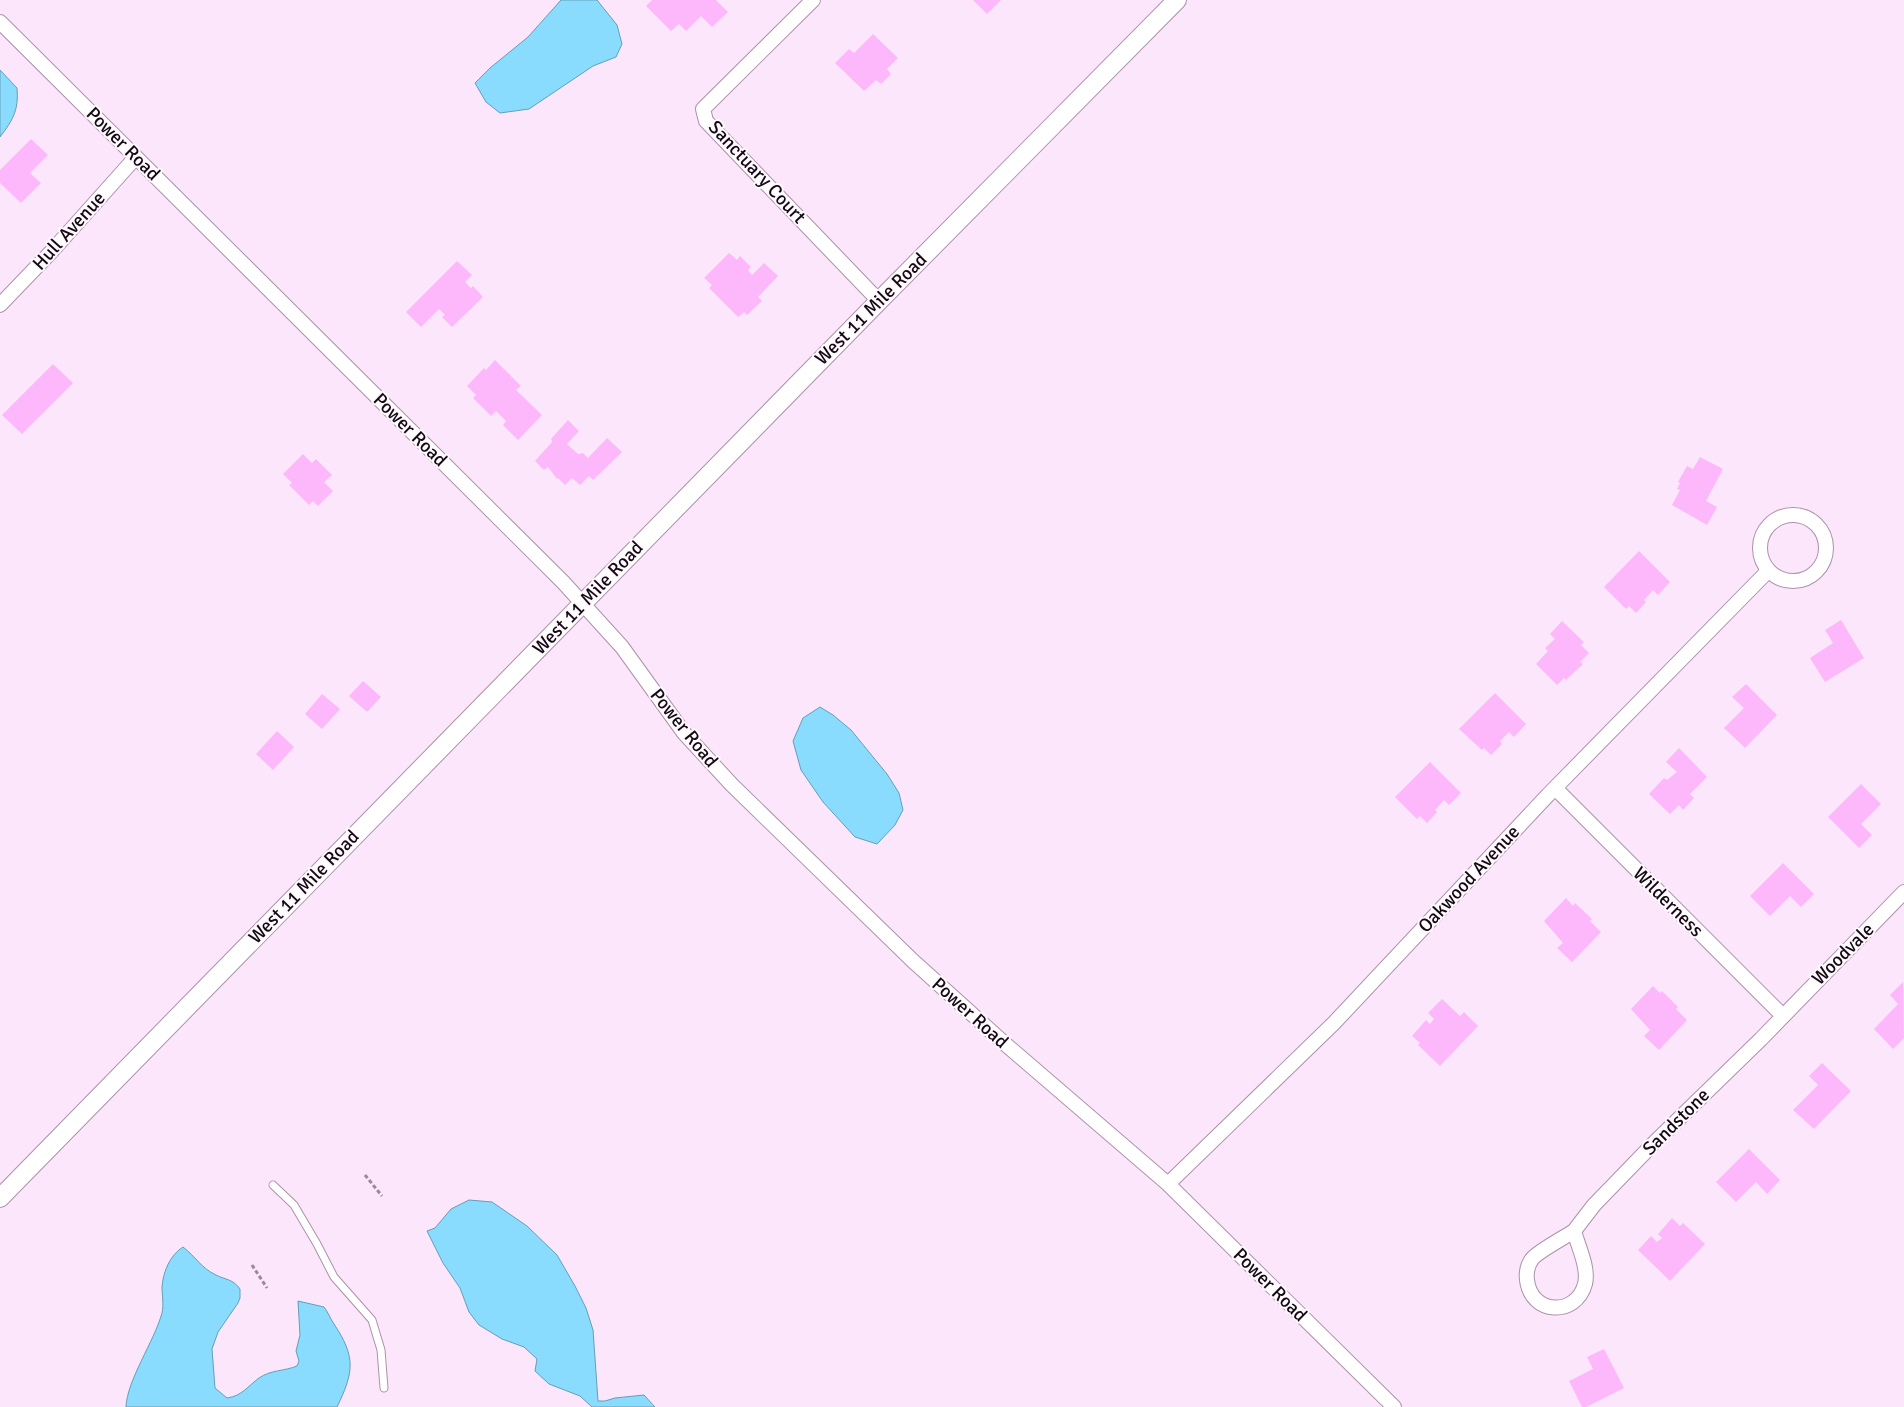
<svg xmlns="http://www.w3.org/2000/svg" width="1904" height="1407" font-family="Signika,sans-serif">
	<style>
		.water { fill: #8adcfe; stroke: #669db7 }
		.building { fill: #fdb8fb }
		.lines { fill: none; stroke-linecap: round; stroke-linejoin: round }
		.service-casing { stroke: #ac92ab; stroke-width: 9 }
		.minor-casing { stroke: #ac92ab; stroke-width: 16 }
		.tertiary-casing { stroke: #ac92ab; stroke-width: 20 }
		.path { stroke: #998999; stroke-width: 3; stroke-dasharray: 4 2.5; stroke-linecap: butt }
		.service { stroke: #fff; stroke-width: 7 }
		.minor { stroke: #fff; stroke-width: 14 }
		.tertiary { stroke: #fff; stroke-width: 18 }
		.labels { text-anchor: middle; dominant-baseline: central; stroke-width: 4; stroke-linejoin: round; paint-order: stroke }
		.street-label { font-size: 19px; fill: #120912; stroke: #fff9fe }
	</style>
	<rect width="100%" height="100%" fill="#fce6fb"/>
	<path class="water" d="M561,0H597L617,25L622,44L616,57L593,66L529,109L500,113L486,102L475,83L490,68L528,37Z
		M0,70L17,88C19,110 13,120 0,137Z
		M820,707L833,715L851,730L887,774L899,793L903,810L895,825L877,844L855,837L823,802L801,770L793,741L803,718Z
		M469,1200L492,1202L527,1226L557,1255L575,1286L586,1308L593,1330L598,1401H605L615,1398L644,1395L655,1407H592L580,1396L549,1384L535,1371L537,1359L524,1347L502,1339L479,1325L469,1312L460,1288L443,1263L427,1231L435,1228L451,1209Z
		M183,1247C195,1256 201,1268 216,1275C226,1280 233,1279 240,1289V1298L238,1303L218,1332L212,1349L215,1388L227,1398C242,1396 248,1386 259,1378C270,1370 285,1371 297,1366L299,1361L296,1351L300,1335L298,1301L324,1307C328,1312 330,1318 334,1324C356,1357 354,1372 337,1407H126C127,1380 154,1342 162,1313C164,1304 162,1296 162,1287C163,1272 170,1255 183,1247Z"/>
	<path class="building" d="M652,0H716L728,12L712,27L701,16L686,31L679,24L671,31L646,6Z
		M973,0H1001L987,14Z
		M873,34L898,58L887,69L891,74L881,84L876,80L864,91L835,63L849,49L854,53Z
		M31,139L48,155L30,173L41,183L21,203L0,183V170Z
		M729,253L737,260L740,256L751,267L748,270L752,275L764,263L778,276L758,297L762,301L747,315L744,312L738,317L709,288L712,285L704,278Z
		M457,261L472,275L465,282L471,288L473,286L483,297L452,327L442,317L445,315L439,309L421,327L406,312Z
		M495,360L521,386L516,390L542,415L518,440L503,425L506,421L496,411L491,416L473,398L476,395L467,386L484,368L486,370Z
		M53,364L73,383L22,434L2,415Z
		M568,420L579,431L567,444L578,454L583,453L588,458L607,438L622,452L593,480L589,476L580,485L572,478L565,485L558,478L557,479L548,467L544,470L535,461L552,442L551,439Z
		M303,454L312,463L316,459L332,475L324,482L333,491L318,506L313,501L309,505L289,485L292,483L283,474Z
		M1700,457L1723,469L1706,501L1717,507L1707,525L1672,505L1680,490L1677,489L1680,483L1678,482L1687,466L1693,469Z
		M1639,551L1670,582L1658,595L1653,590L1644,600L1646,602L1636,613L1629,606L1626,609L1604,587Z
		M1841,620L1864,658L1825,682L1810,658L1833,643L1825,630Z
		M1562,621L1584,642L1581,645L1589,653L1580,662L1583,664L1566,680L1564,678L1557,685L1536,664L1548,651L1545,648L1555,639L1550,634Z
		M363,681L381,697L367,712L349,696Z
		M1746,684L1777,715L1745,748L1724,728L1744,708L1732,697Z
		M1495,693L1526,724L1514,737L1509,732L1500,741L1502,744L1491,755L1484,748L1482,750L1459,729Z
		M322,694L340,709L322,729L305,714Z
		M277,731L294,747L273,770L256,754Z
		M1679,748L1707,777L1690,794L1694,798L1683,810L1679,805L1670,814L1649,794L1664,778L1667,780L1677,772L1666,762Z
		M1430,762L1461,793L1449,805L1444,800L1435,810L1437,812L1427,823L1420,816L1417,819L1395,797Z
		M1861,784L1881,804L1861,824L1872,835L1859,848L1828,817Z
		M1783,863L1814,894L1801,907L1790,896L1770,916L1750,896Z
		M1566,898L1573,906L1575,903L1592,919L1590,921L1601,932L1572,962L1557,948L1563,943L1544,921Z
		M1903,982L1904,1038L1893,1049L1874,1029L1898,1004L1890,995Z
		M1653,986L1660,993L1662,991L1678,1007L1676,1009L1687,1020L1659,1050L1644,1036L1650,1030L1631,1009Z
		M1442,999L1460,1016L1464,1012L1478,1026L1440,1066L1418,1045L1420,1043L1412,1036L1426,1020L1430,1024L1434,1019L1428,1013Z
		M1822,1063L1851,1091L1814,1129L1793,1110L1818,1085L1809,1076Z
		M1749,1149L1780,1180L1767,1194L1756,1182L1736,1202L1716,1182Z
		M1672,1218L1680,1226L1683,1223L1705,1244L1670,1281L1638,1250L1651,1236L1657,1242L1662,1238L1658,1234Z
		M1604,1349L1624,1388L1586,1407H1582L1569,1381L1593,1369L1587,1357Z"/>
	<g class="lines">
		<g class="service-casing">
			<path id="service" d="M273,1185L294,1205L317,1244L334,1277L372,1320L381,1350L384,1388"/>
		</g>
		<g class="minor-casing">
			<path id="minor" d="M813,0L703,109L706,121L879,301
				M0,22L563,582L622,647L684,733L732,785L913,961L1004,1043L1168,1184L1394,1407
				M0,305L51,252L136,157
				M1760 548a33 33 0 1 1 66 0a33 33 0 1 1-66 0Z
				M1555,788L1782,1015
				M1168,1184L1334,1023L1548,795L1768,571
				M1574,1231C1565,1237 1537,1252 1532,1259C1527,1266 1526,1272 1527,1280C1531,1315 1576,1317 1585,1284C1589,1268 1578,1246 1574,1231L1594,1205L1655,1142L1761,1039L1904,892"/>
		</g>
		<g class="tertiary-casing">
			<path id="tertiary" d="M0,1198L879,301L1177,0"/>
		</g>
		<path class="path" d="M365,1175L382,1196
			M252,1265L267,1288"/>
		<use href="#service" class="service"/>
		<use href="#minor" class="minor"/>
		<use href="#tertiary" class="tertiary"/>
	</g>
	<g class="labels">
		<g class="street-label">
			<text transform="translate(123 144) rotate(45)">Power Road</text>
			<text transform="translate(757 172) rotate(47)">Sanctuary Court</text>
			<text transform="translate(69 231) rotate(-48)">Hull Avenue</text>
			<text transform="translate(871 309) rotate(-45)">West 11 Mile Road</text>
			<text transform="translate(410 430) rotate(45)">Power Road</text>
			<text transform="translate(588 598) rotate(-46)">West 11 Mile Road</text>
			<text transform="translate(684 728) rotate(51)">Power Road</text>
			<text transform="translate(1469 879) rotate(-47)">Oakwood Avenue</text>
			<text transform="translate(304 887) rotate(-46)">West 11 Mile Road</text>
			<text transform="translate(1668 902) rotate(45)">Wilderness</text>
			<text transform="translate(1843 954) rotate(-45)">Woodvale</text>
			<text transform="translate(970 1013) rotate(42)">Power Road</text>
			<text transform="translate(1676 1122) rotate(-45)">Sandstone</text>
			<text transform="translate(1270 1285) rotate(45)">Power Road</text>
		</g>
	</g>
</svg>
